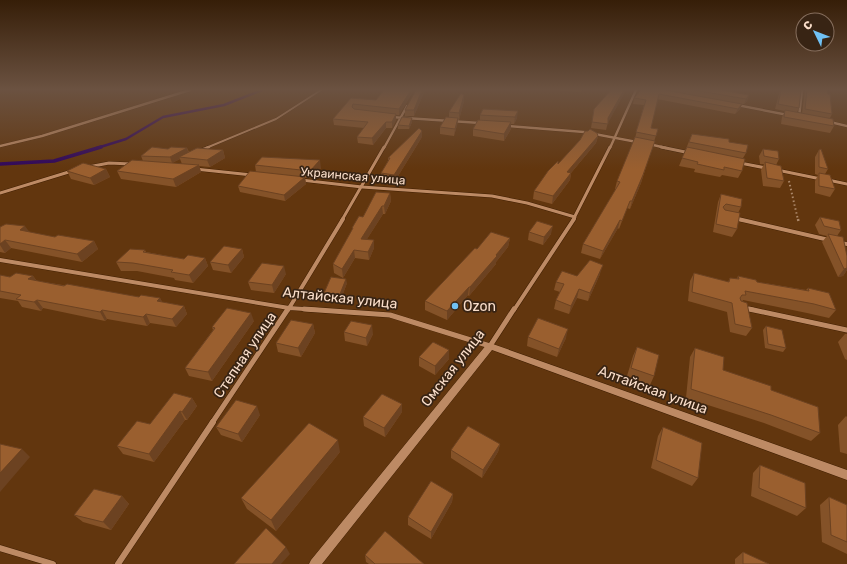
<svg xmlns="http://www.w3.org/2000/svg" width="847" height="564" font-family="Rubik,sans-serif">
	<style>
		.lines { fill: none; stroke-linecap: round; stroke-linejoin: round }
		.stream-far1 { stroke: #30075c; stroke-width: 2.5 }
		.stream { stroke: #30075c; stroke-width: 3.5 }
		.service-far1-casing { stroke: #401f02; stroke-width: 2.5 }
		.service-casing { stroke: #401f02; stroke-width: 3.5 }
		.minor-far4-casing { stroke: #401f02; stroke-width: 3 }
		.minor-far3-casing { stroke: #401f02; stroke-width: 4 }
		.minor-far2-casing { stroke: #401f02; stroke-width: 5 }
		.minor-far1-casing { stroke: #401f02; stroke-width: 6 }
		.minor-casing { stroke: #401f02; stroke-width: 7 }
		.tertiary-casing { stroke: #401f02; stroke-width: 1 }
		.path-far1 { stroke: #ab8769; stroke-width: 2; stroke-dasharray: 1.5 2.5; stroke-linecap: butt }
		.path { stroke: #ab8769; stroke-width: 2.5; stroke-dasharray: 2 3; stroke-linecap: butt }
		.service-far1 { stroke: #bd8a64; stroke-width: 2 }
		.service { stroke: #bd8a64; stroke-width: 2.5 }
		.minor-far4 { stroke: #bd8a64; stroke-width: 2.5 }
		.minor-far3 { stroke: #bd8a64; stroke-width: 3 }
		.minor-far2 { stroke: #bd8a64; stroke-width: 4 }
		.minor-far1 { stroke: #bd8a64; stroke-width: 5 }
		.minor { stroke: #bd8a64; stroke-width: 6 }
		.tertiary { fill: #bd8a64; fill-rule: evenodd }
		.wall { fill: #845228; fill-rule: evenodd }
		.shaded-wall { fill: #6c4221 }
		.building { fill: #9a5f2f; stroke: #6c4221 }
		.poi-dot { fill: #70c1f4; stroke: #382414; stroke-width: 1.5 }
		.labels { text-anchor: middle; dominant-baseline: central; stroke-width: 3.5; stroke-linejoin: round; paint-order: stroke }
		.far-street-label { font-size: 12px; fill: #fadeca; stroke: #382414 }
		.street-label { font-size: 14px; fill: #fadeca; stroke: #382414 }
		.poi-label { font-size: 14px; fill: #fadeca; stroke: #382414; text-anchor: start }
	</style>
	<rect width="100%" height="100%" fill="#62360e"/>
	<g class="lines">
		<path class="stream-far1" d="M97,148L126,139L163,117L224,105L262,90"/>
		<path class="stream" d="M0,164L54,161L101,147"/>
		<g class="service-far1-casing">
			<path id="service-far1" d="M206,148L276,119L321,90"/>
		</g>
		<g class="service-casing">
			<path id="service" d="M201,150L209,147"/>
		</g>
		<g class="minor-far4-casing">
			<path id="minor-far4" d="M737,105L788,115
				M391,117L480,123
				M799,117L802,90
				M830,122L847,126
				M507,126L584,132L637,142
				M649,144L666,148
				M0,146L42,136L190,90
				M384,148L407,106
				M610,148L636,90"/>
		</g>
		<g class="minor-far3-casing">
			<path id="minor-far3" d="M661,147L690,153
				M740,163L766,168
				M88,167L109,163L131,164
				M195,169L252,175
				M777,170L821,179
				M301,180L362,187L492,196L527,203L575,217
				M828,180L847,184
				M0,193L72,171
				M734,218L742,220
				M342,220L384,147
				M573,220L610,147"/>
		</g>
		<g class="minor-far2-casing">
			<path id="minor-far2" d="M738,219L829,240
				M839,243L847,244
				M0,260L289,308L319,310
				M744,308L754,310
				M288,310L343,219
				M514,310L574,219"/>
		</g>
		<g class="minor-far1-casing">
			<path id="minor-far1" d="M304,309L390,315L490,346L514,309
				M749,309L847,330
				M212,423L288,309"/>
		</g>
		<g class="minor-casing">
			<path id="minor" d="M0,548L53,564
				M118,564L213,422"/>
		</g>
		<g class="tertiary-casing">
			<path id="tertiary" d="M490,343L847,470V480L492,350L322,564H309L311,560L487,344Z"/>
		</g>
		<path class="path-far1" d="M789,181L798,220"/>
		<path class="path" d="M798,219L799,224"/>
		<use href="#service-far1" class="service-far1"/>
		<use href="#service" class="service"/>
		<use href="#minor-far4" class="minor-far4"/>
		<use href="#minor-far3" class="minor-far3"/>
		<use href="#minor-far2" class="minor-far2"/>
		<use href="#minor-far1" class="minor-far1"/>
		<use href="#minor" class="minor"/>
		<use href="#tertiary" class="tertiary"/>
	</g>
	<path class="wall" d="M384,90H414L399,115H396V120L392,128H386L373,145L358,143L357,137L364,128L334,125L333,119L351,98L376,100Z
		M416,90H425L414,116H405V110Z
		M548,90H582L581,92Z
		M626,90L608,122L606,130L591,128L594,109Z
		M641,90H721L749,95L747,101L744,104H742L740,109L735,114L657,99L651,128L658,129L641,183L630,209L627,208L619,229L618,228L600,259L581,253L583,244L616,189H615L617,181L635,138L644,105L633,104L634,98Z
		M780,90H801L799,108L797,112L802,113L805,91V90H827L832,114L830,118L834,126L830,133L781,124L782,117L785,111L775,109Z
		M464,95V101L459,120H458L457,125L454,136L440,134V127L449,118V112Z
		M483,109L517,118L514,124H511V129L504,141L473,136V129L480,120V115Z
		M412,118V122L409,129H398V125Z
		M692,134L729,142L746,153L743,158L742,171L738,178L722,175L720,177L694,172L695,169L679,166Z
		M598,136L596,143L571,173L570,180L552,204L533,199L534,191L558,164Z
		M422,137L395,181L381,180V173L388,161V158Z
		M187,148L189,152L223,150L225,158L210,167L199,166L201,172L176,187L121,179L117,171L143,161L141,156L168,149ZM180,159L182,164L172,163Z
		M763,149L779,159L776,165L784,181L780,188L763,186L761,170L764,164H760L759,156Z
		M819,150L828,169L825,174L835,189L830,197L815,193V181L818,175L815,174V157Z
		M255,165L321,168L311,178H305L306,184L285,201L240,192L238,186L256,172Z
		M106,169L110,177L94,185L71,179L67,171Z
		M390,193L391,201L385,214H383L367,239L374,248L369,260L355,258L343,278L334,273L333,264L352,230V228L363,217Z
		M721,194L741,207L738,213L737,229L732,237L713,232L718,202Z
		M820,217L841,230L837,236L847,256V270L843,276L838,277L822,242L827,236L819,234L815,225Z
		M0,227L55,237L94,241L98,249L82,262L11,248L5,253L0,252Z
		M529,232L551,234L543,245L528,240Z
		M510,238L508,247L496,262V264L469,296L468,295L447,320L425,310V301L477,249Z
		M242,249L244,257L231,273L213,270L210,262Z
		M145,250L146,252L184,259L205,258L208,266L193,283L175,280L174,278L137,271H121L116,262Z
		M694,273L728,282L730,278L737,279L738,276L757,282L806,290L808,288L836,310L829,318L807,313L743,300L742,302L752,328L746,336L730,332L727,312L688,301L690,281Z
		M286,274L274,293L251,290L248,282Z
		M600,274L588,301L577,298L569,314L554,309L556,300L560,292L554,290L556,282L577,276Z
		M0,275L10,277L33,276L37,281L139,297L160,298L162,302L184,306L187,314L176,327L150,323L147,326L107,319L105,321L43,308L41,311L22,307L18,301L0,298Z
		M347,283L341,299L325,297L324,293Z
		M254,321L212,381L189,376L185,368L213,330L212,327Z
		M313,324L315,333L301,357L278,352L276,343Z
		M766,326L786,348L783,352L765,348L763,330Z
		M344,332L373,334L367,346L345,341Z
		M845,334H847V360L845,359L838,342Z
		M528,337L566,338L557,357L527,346Z
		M637,347L654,376L650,385L627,376L633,356Z
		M695,348L723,370L771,390L820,433L811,441L764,423L686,398L690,357Z
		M449,350V359L435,375L419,366V357Z
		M192,398L197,406L187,420H185L154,462L123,454L117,446Z
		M402,412L385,437L364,426L363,417Z
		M260,415L242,442L221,435L216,427Z
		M846,416L847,417V454L840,452L838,425Z
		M663,427L698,478L692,486L651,468L658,436Z
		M500,444L498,452L482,478L451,458V450Z
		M340,452L276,531L247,509L241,498Z
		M760,465L806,508L797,516L751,496L753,473Z
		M453,494L452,502L431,539L408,525V517Z
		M122,496L129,504L111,530L83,522L74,515Z
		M829,497L847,505V554L822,542L820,505Z
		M743,552L769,564H735V559Z
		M365,555L424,564H369L366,562Z"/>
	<path class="shaded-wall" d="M411,90H414L399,115V109Z
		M422,90H425L414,116V110Z
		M624,90H626L607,125L608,118Z
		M464,95V101L459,120V113Z
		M749,95L747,101L744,104L746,99Z
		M742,104L740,109L735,114L738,109Z
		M518,111L517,118L514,124L515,117Z
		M396,114V120L392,128V122Z
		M412,118V122L409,129V126Z
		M458,118L457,125L454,136L455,129Z
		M386,122V128L373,145L372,138Z
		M511,122V129L504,141V134Z
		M422,131V137L395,181L394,175Z
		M598,136L596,143L566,179L567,172Z
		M187,148L189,154L179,157L180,159L172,163L170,157Z
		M223,150L225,158L210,167L207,160Z
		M320,160L321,168L311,178L310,171Z
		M199,165L201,172L176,187L173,179Z
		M106,169L110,177L94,185L90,178Z
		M571,173L570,180L552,204L553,196Z
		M643,175L641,183L630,209L632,201Z
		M305,177L306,184L285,201L284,195Z
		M390,193L391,201L385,214L384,206Z
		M382,206L383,214L362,247L361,239Z
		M620,220L618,228L600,259L603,251Z
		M25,226L31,234L20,230Z
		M553,226L551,234L543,245L544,237Z
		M510,238L508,247L496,262V264L469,296L470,287Z
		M5,240L11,248L5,253L0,245V244Z
		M374,240V248L369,260L368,252Z
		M94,241L98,249L82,262L77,254Z
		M242,249L244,257L231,273L228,265Z
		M354,250L355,258L343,278L342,269Z
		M205,258L208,266L193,283L189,275Z
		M603,265L600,274L588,301L590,293Z
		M284,266L286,274L274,293L272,285Z
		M847,268V270L843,276L838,277L844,269Z
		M33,276L39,284L28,279Z
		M346,279L347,283L341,299L340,294Z
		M469,287L468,295L447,320V311Z
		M579,289L577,298L569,314L571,306Z
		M160,298L165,307L157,301Z
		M37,300L43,308L41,311L34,302Z
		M184,306L187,314L176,327L172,319Z
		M102,310L107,319L105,321L100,312Z
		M251,313L254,321L212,381L208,372Z
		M146,314L150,323L147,326L143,317Z
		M313,324L315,333L301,357L298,348Z
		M372,325L373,334L367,346L366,338Z
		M568,329L566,338L557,357L559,349Z
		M449,350V359L435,375V366Z
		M192,398L197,406L187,420L182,412Z
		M402,404V412L385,437L384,428Z
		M257,406L260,415L242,442L238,434Z
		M180,411L185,420L154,462L149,454Z
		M338,440L340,452L276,531L271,520Z
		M500,444L498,452L482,478L483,470Z
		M22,449L30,457L0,492V473Z
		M453,494L452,502L431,539V532Z
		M122,496L129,504L111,530L103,522Z
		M286,547L290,554L281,564H272Z"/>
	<path class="building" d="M384,90H411L399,109L353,104L352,107L354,109L396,114L392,122H386L372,138L357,137L368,122L333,119L351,98L376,100Z
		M416,90H422L414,110H405Z
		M611,90H624L608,118V124L592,122L594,109Z
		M641,90H665L742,104L738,109L659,94L651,128L658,129L656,136L636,132L646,100L634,98Z
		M694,90H721L749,95L746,99Z
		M781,90H801L799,108L778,104Z
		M807,90H827L828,94H830L832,114L805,109Z
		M461,93L464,95L459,113L449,112Z
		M483,109L518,111L515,117L480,115Z
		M785,110L833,119L834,126L784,117Z
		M402,117L412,118L409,126L398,125Z
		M446,117L458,118L455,129L440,127Z
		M478,120L511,122L504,134L473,129Z
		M419,128L422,131L394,175L381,173L390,158H388Z
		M590,129L597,133L598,136L567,172L571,173L553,196L534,191L548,171L558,161V164L580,140L585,131H588Z
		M692,134L729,139V142L748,145L746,153L689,142Z
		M635,137L655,141L643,175L632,201H630L622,221L620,220L603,251L583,244L620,182L617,181Z
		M152,147L168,149L171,147L187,148L170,157L141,156Z
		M687,147L745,159L742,171L724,167V170L697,164L698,162L682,158Z
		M197,148L223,150L207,160L179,157Z
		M763,149L778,151L779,159L764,156Z
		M821,149L828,169L819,167V150Z
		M262,157L320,160L310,171L255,165Z
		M132,160L199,165L173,179L117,171Z
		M765,162L781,166L784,181L767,178Z
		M83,163L106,169L90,178L67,171Z
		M250,171L305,177L284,195L238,186Z
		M819,173L830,175L835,189L819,186Z
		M376,192L390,193L384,206H382L361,239L374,240L368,252L354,250L342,269L333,264L353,228H352L359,216L363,217Z
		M721,194L742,199L741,207L726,204L723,207L725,210L740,213L737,229L716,224Z
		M820,217L839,221L841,230L824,226Z
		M537,221L553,226L544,237L529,232Z
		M6,224L25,226L20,230L55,237L58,235L94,241L77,254L5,240L0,244V227Z
		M491,232L510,238L496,255L497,256L470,287H469L447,311L425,301L475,248L477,249Z
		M828,234L843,237L847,256V268L844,269Z
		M224,246L242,249L228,265L210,262Z
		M130,249L145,250L143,252L184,259L188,255L205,258L189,275L171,272L173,270L133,263L116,262Z
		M590,260L603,265L590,293L579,289L571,306L556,300L564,284L556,282L562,271L577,276Z
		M262,263L284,266L272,285L248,282Z
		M16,273L33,276L28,279L64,286L67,284L139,297L141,295L160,298L157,301L184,306L172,319L146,314L143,317L102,310L100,312L37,300L34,302L16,299L21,295L0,291V275L10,277Z
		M694,273L729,282L730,278L739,279L738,276L756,280L757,282L809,291L808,288L829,293L836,310L814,304L745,291L746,295H742L740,298L741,301L747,303L752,328L735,324L732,303L692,292Z
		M331,277L346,279L340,294L324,293Z
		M227,308L251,313L208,372L185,368L215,328L212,327Z
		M538,318L568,329L559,349L528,337Z
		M291,320L313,324L298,348L276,343Z
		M351,321L372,325L366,338L344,332Z
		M766,326L782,330L786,348L768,344Z
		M433,342L449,350L435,366L419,357Z
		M637,347L659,355L654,376L631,368Z
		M695,348L724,357L723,370L771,386V390L818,407L820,433L771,415L691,389Z
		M174,393L192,398L182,412L180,411L149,454L117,446L137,421L150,424Z
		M382,394L402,404L384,428L363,417Z
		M236,400L257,406L238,434L216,427Z
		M309,423L338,440L271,520L241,498Z
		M468,426L500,444L483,470L451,450Z
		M663,427L702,443L698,478L656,460Z
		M0,444L22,449L0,473Z
		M760,465L805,483L806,508L759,488Z
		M431,481L453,494L431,532L408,517Z
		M94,489L122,496L103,522L74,515Z
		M829,497L847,505V542L831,535Z
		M266,528L286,547L272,564H234Z
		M385,531L424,564H375L365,555Z
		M743,552L769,564H743Z"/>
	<linearGradient id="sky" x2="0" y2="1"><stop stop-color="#361e08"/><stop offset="0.53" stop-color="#6b5241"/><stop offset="1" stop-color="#6b5241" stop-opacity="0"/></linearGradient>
	<rect width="847" height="169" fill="url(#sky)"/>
	<circle class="poi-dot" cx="455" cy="306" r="4"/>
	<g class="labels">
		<g class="far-street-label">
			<text transform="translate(353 176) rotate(5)">Украинская улица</text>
		</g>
		<g class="street-label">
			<text transform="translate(340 298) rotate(6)">Алтайская улица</text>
			<text transform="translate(245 355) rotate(-56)">Степная улица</text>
			<text transform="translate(453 368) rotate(-52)">Омская улица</text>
			<text transform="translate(653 390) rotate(20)">Алтайская улица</text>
		</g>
		<g class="poi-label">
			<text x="463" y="306">Ozon</text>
		</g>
	</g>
	<g transform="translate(815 32) rotate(313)"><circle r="19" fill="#382414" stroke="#866e5d"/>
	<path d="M0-3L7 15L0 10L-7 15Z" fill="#70c1f4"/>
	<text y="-6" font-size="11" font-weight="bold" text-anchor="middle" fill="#fadeca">С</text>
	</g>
</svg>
